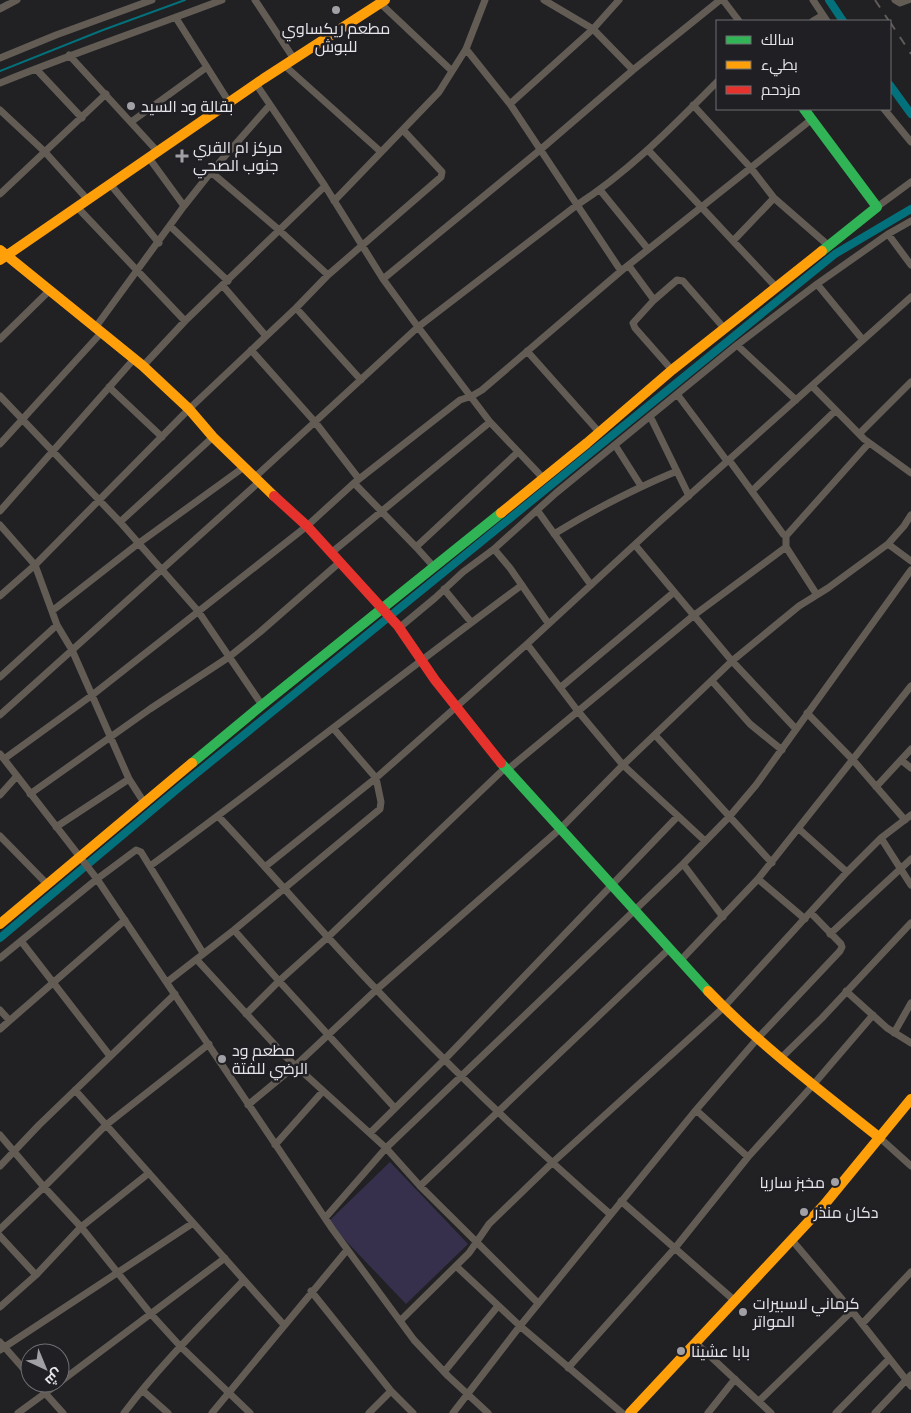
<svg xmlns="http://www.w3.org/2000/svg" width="911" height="1413" font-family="'Archivo Narrow',Cairo,sans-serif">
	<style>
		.pitch { fill: #37304d }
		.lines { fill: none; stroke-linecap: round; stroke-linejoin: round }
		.stream { stroke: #03717b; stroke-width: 2 }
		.canal { stroke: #03717b; stroke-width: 8 }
		.street { stroke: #625c55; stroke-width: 7 }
		.fast { stroke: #30b455; stroke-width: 10 }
		.slow { stroke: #ff9f0a; stroke-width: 10 }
		.jam { stroke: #e5322d; stroke-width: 10 }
		.rail { stroke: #5f5c59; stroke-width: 2; stroke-dasharray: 9 9; stroke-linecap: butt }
		.poi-dot { fill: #a1a0a4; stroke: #201f24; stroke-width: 2 }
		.labels { text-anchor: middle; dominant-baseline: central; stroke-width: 5; stroke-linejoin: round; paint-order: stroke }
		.poi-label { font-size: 16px; fill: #e6e5e9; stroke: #201f24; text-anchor: start }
	</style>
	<rect width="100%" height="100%" fill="#212023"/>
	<path class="pitch" d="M390,1162L468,1244L406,1304L328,1222Z"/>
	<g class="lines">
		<path class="stream" d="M0,71L103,30L185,0"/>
		<path class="canal" d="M829,0L843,21
			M890,85L911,114
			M0,938L181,786L835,254L911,209"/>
		<path class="street" d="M255,0L294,59
			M544,0L593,29L633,70
			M723,0L739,21
			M813,0L827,21
			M895,0L900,3L908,0
			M380,3L452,71
			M0,9L17,0
			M176,18L229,102
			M813,21L823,15
			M466,49L510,104L621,271
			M69,55L158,152
			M0,58L56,35L152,0
			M284,65L381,152
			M36,69L82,118
			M0,83C74,53 148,28 222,0
			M256,84L325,186L383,279L418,327L490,422L543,478
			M510,104L593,29L619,0
			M693,105L750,167L774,198L829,246
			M884,109L911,142
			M0,110L45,152L88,200
			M131,122L207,67
			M648,150L776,287
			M149,158L184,206
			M211,172L279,230L328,275
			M110,184L159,243
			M600,190L648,249
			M0,194L106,94
			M334,201L439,92L466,49L485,0
			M77,207L185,321
			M877,207L911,182
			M170,226L228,281
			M888,234L911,265
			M733,241L774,198
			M629,266L654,300
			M383,279L540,150L633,70L720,0
			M817,284L863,340
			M223,286L266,336
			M296,308L361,380
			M95,328L184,206L211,172L269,106
			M0,339L49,291
			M737,345L796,400
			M251,350L315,422L359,479
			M527,351L599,432
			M143,366L185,321L325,186
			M672,370L635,328L633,323L654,300L677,280L683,281L724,328
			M812,386L864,439L911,473
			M109,387L162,437
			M677,394L727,461
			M0,396L120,522L198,611L262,705
			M650,416L689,496
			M859,434L911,382
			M0,444L101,333
			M615,445L641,486
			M729,460L783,534L786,536
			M255,477L418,327L577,205C630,171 673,126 717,82
			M354,483L416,547L434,567
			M752,491L835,411
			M537,510L591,585
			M0,511L134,359
			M120,522L213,437
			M0,525L35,565L57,625L72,650L129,779L145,804
			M554,534C593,510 634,489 677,471
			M888,544L911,561
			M635,545L732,661L796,729
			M416,547L518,452
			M494,549L510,568L548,623
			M331,553L490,422
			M444,589L471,622
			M817,595L786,547V536L869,443
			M0,596L35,565L189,409L296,308L328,275L441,177L442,172L403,130
			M52,611L139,543L244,467
			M399,628L435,598L463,572L494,549L556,493L737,345L817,284L888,234L911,221
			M527,644L577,710L623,765L705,841
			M0,677L57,625
			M712,681L750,724L782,750
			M561,687L673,593
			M807,713L853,760L905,820
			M0,715L259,482
			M655,735L772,863
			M0,754L97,879L333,1230L414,1340L448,1376L488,1413
			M4,759L91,696L307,526L354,483L460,400L472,396L482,390L621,271L812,119
			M901,760L911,768
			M507,770L693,616L786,547
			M876,787L911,749
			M30,794L150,709L229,657L260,632L340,562
			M0,795L16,777
			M218,816C272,873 322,933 376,989C450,1068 529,1143 610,1214
			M56,827L129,779
			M799,829L847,872
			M0,836L47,884
			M881,838L911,885
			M683,864L723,917
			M150,866C276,774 397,677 522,585
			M266,866L376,778L527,644L657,524L911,297
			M758,879L805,919
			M234,930L279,981L394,1107
			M830,934L911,859
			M21,941L110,1056
			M0,958L97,879L136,850L141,852L203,953
			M197,960L286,1057L386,1148L420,1186L538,1303
			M680,961L758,879L911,686
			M167,982L234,930L380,809L381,802L376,778L333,728
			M846,991L887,1028L911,1043
			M0,1010L9,1020
			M246,1014L279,981L328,937L505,768
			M0,1029L125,920
			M894,1033L911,1003
			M781,1058L822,1018L911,923
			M75,1090L284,1325
			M248,1105L295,1066L376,990L560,829L623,765L732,661L799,606L828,588L888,544L904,526L911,515
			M696,1110L748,1157
			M370,1133L445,1059L678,816
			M0,1135L44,1187L81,1227L150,1313L180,1346L250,1413
			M880,1138L911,1166
			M275,1145L323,1091
			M0,1166L39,1125L175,994
			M420,1186L669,949
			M621,1201L735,1301
			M325,1218L386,1148L683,864L729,817L756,785L911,570
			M0,1229L44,1187L106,1125L209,1044
			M0,1236L36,1275
			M791,1239L852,1311L911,1386
			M456,1266L520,1326L622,1413
			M311,1291L391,1391L413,1413
			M0,1307L36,1275L81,1227L149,1173
			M400,1321L469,1253L489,1224L552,1163L723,1008L847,872L881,838L911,815
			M862,1324L911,1272
			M0,1342L30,1376
			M696,1343L771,1413
			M0,1350L193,1223
			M568,1368L675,1248L748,1157L813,1085L873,1015
			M444,1372L498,1306
			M60,1382L225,1258
			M36,1383L63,1413
			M142,1390L168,1413
			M759,1401L852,1311
			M18,1413L59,1383
			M124,1413C160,1365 203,1323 244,1280
			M212,1413L347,1250
			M369,1413L391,1391
			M453,1413L520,1326L696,1110L758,1038L840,951L842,947L841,944L811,913
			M708,1413L735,1379
			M836,1413L889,1359
			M875,1413L911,1375"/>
		<path class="fast" d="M804,109L877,207L822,251
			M192,763L262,705L501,513
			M501,763L708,991"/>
		<path class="slow" d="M0,250L143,366L189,409L213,437L274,496
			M0,260L263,79L385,0
			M501,513L587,443L672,370L822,251
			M0,924L192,763
			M708,991C760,1045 821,1091 880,1138
			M630,1413L824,1205L911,1099"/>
		<path class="jam" d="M274,496L307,526L398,626L435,680L501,763"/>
		<path class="rail" d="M875,0L889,21
			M0,6L11,0
			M890,22L911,54"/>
	</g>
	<g class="poi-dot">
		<circle cx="336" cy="10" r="5"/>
		<circle cx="131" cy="106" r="5"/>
		<path d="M179.5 148.5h5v5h5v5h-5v5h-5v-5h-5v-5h5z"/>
		<circle cx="222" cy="1059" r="5"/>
		<circle cx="835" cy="1182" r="5"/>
		<circle cx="804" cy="1212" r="5"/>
		<circle cx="743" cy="1312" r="5"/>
		<circle cx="681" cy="1351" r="5"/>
	</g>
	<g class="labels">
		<g class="poi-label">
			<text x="336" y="28" text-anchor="middle">مطعم ريكساوي<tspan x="336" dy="18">للبوش</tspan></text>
			<text x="141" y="106">بقالة ود السيد</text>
			<text x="193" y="147">مركز ام القري<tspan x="193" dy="18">جنوب الصحي</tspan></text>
			<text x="232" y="1050">مطعم ود<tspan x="232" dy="18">الرضي للفتة</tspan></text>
			<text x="825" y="1182" text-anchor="end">مخبز ساريا</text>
			<text x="814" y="1212">دكان منذر</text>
			<text x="753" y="1303">كرماني لاسبيرات<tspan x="753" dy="18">المواتر</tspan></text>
			<text x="691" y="1351">بابا عشينا</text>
		</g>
	</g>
	<rect x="716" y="20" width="175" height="90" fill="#201f24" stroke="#6f6e73"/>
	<rect x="726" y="36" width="25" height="8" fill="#30b455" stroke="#6f6e73"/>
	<text x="761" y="45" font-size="15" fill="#e6e5e9">سالك</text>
	<rect x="726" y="61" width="25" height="8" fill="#ff9f0a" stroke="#6f6e73"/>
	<text x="761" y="70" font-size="15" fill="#e6e5e9">بطيء</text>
	<rect x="726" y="86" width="25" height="8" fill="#e5322d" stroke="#6f6e73"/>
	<text x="761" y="95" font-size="15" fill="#e6e5e9">مزدحم</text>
	<g transform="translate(45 1368) rotate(136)"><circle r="24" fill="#201f24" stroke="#6f6e73"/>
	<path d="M0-4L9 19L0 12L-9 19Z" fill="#a1a0a4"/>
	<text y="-8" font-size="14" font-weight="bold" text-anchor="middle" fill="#e6e5e9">ش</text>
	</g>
</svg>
